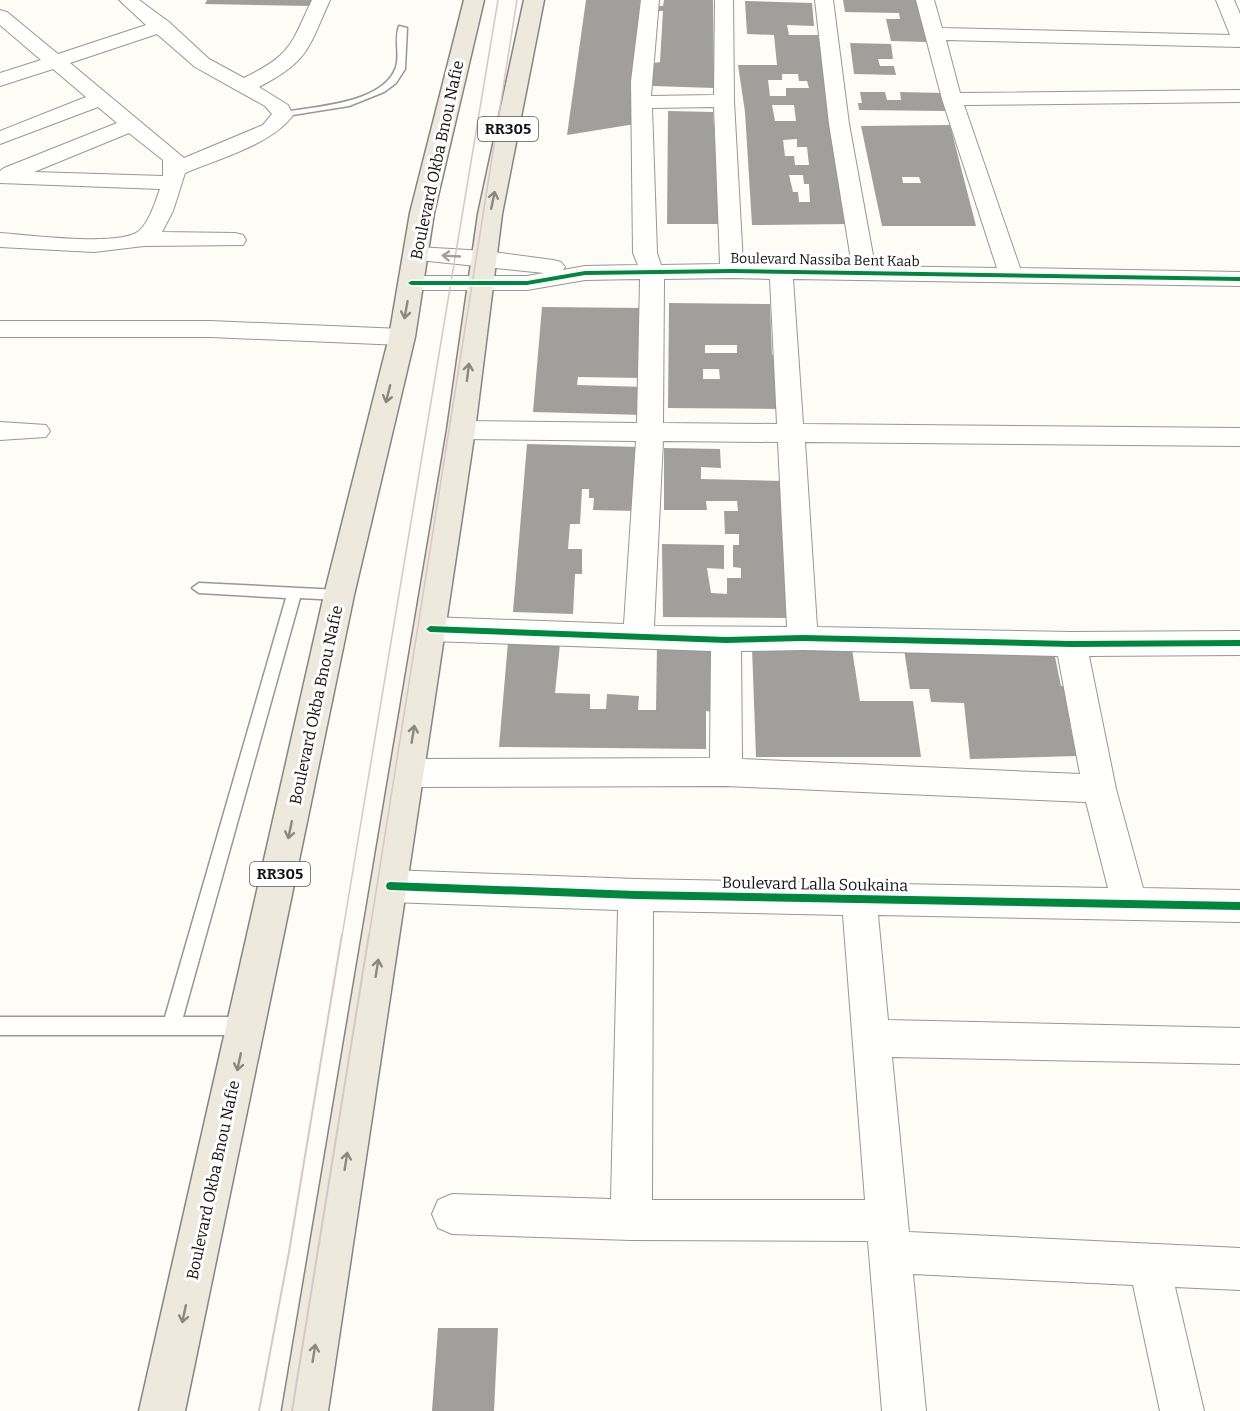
<svg xmlns="http://www.w3.org/2000/svg" width="1240" height="1411" font-family="Bitter,serif">
	<style>
		.building { fill: #a19f9c; fill-rule: evenodd }
		.lines { fill: none; stroke-linecap: round; stroke-linejoin: round }
		.service-casing { stroke: #979795; stroke-width: 3 }
		.minor-casing { stroke: #979795; stroke-width: 2 }
		.primary-casing { stroke: #858482; stroke-width: 3 }
		.service { fill: #fffffe; fill-rule: evenodd }
		.minor { fill: #fffffe; fill-rule: evenodd }
		.primary { fill: #ede9dc; fill-rule: evenodd }
		.tram-far1 { stroke: #d9c6c7; stroke-width: 1.5 }
		.tram { stroke: #d9c6c7; stroke-width: 2 }
		.cycleway-casing { stroke: #fff; stroke-width: 3 }
		.cycleway { fill: #00873e; fill-rule: evenodd }
		.oneway { stroke: #8a8881 }
		.oneway2 { stroke: #a0a09f }
		.labels { text-anchor: middle; dominant-baseline: central; stroke-width: 6; stroke-linejoin: round; paint-order: stroke }
		.far-street-label { font-size: 14px; fill: #111; stroke: #fff }
		.shield { fill: #fff; stroke: #585858; stroke-width: 1.5 }
		.shield-label { font-size: 15px; font-weight: bold; fill: #111 }
		.street-label { font-size: 16px; fill: #111; stroke: #fff }
	</style>
	<rect width="100%" height="100%" fill="#fdfcf7"/>
	<path class="building" d="M207,0H312L311,6L205,4Z
		M586,0H640L635,124L567,135Z
		M664,0H713L714,88L653,86V81L648,80V64L660,62L663,11H657V6H663Z
		M843,0H917L928,42L891,41L886,19H900L899,13L845,12Z
		M745,1L812,3L814,26L787,25L789,35H818L848,224L752,225L745,112L738,65H777L774,35L747,34ZM782,74H798L799,81H807L809,88H786V96H770L768,80H782ZM772,105H794L796,121H775ZM797,139V147H807L809,165H795L794,156H785L783,140ZM789,175H803L804,184H809L810,202H799L798,192H793Z
		M850,43L891,44L893,59H878L880,66H894L896,75L854,74Z
		M860,92H885L887,100H901L900,92L942,93L947,111L859,110L858,103H862Z
		M668,111L713,112L720,224H667Z
		M950,125L976,226H882L861,126ZM902,177H919L921,183H903Z
		M669,303L770,304L772,355L776,354L782,409L668,408ZM705,345H737V353H705ZM703,369H719L720,379H703Z
		M542,307L644,308L642,378L578,377L577,385L645,387L644,415L533,412Z
		M527,444L640,447L636,511L593,510L594,498H589V489H582L580,524H570L568,549H582V574H575L573,614L513,612Z
		M664,448L720,449L721,468L701,467V479L783,481L790,618L663,617L662,544L724,545V569L707,568L711,593L727,594V578H741V568L733,567V545H739V534H725L724,511H738L737,501H706L707,510H664Z
		M508,642L560,644L555,693L590,694V709H606L607,694L639,696L638,710H656L657,644L712,646L713,712L706,711V749L499,747Z
		M752,648L852,649L860,701H913L921,757H756Z
		M904,649L1054,652L1061,686H1067L1075,726H1070L1077,756L970,759L964,703L931,702L929,689H910Z
		M438,1328H498L494,1411H432Z"/>
	<g class="lines">
		<g class="service-casing">
			<path id="service" d="M399,26L407,28L405,69L396,83L384,92L349,106L280,117V113C312,106 383,105 396,67C400,54 394,39 399,26Z
				M199,583L339,590L346,595L339,600L300,598L183,1017H247L253,1020L256,1026L253,1032L247,1035H0V1017H165L286,598L199,593L192,588Z"/>
		</g>
		<g class="minor-casing">
			<path id="minor" d="M119,0H139L169,22L209,59L244,78C292,54 290,46 312,0H330C308,49 309,61 259,87L288,105L293,115C273,144 218,159 185,173L173,211L162,232L235,233L243,235L246,240L243,245L144,246L94,252L0,247V233C28,235 119,247 139,231C150,221 155,202 160,189L0,183V171L4,168L117,123L98,107L0,144V131L86,97L53,69L0,86V73L41,60L0,25V10L7,12L58,54L146,25ZM157,34L195,67L265,106L272,114L263,125L184,158L70,63ZM129,133L163,160V176L34,172Z
				M641,0H659L651,96L714,95L715,0H733L734,101L743,264L852,266L829,124L815,0H833L849,124L875,266L997,268L942,99L916,0H934L942,28L1230,35L1216,0H1234L1240,14V47L946,40L960,93L1240,90V102L964,105L1020,268L1240,272V286L793,279L803,424L1240,428V446L805,442L817,627L1071,632L1240,631V655L1089,656L1116,789L1143,888L1240,890V922L878,915L888,1020L1240,1028V1064L892,1057L909,1232L1240,1248V1290L1175,1287L1204,1411H1160L1133,1285L913,1274L926,1411H882L868,1241L631,1240L452,1234L438,1228L432,1214L438,1200L452,1194L611,1199L618,910L390,902L378,897L373,886L378,875L390,870L636,879L1108,888L1086,802L726,786L407,787L395,783L391,773L395,763L407,759L710,758L711,651L430,641L419,637L415,629L419,621L430,617L624,624L636,441L461,439L452,436L448,430L452,424L461,421L637,423L640,279L585,280L527,290H411L403,288L399,283L403,278L411,276H527L544,273L409,259L405,254L409,249L417,247L486,251L553,260L561,262L565,267L563,270L585,266L638,265L633,253L631,81ZM714,107L720,264L661,265L657,253L652,108ZM732,278L770,279L777,424L663,423L664,279ZM663,441L778,442L787,627L654,626ZM803,650L1058,656L1080,774L742,759L741,651ZM653,911L843,915L865,1200H652Z
				M0,321H210L402,329L411,331L414,337L411,343L402,345L210,337H0Z
				M0,422L46,425L50,431L46,437L0,440Z"/>
		</g>
		<g class="primary-casing">
			<path id="primary" d="M464,0H484L434,213L415,337L354,595L185,1411H139L324,595L389,337L410,213Z
				M524,0H544L502,214L475,430L328,1411H282L447,430L478,214Z"/>
		</g>
		<use href="#service" class="service"/>
		<use href="#minor" class="minor"/>
		<use href="#primary" class="primary"/>
		<path class="tram-far1" d="M342,936L498,0
			M369,936L517,0"/>
		<path class="tram" d="M259,1411L289,1252L342,934
			M292,1411L369,934"/>
		<g class="cycleway-casing">
			<path id="cycleway" d="M732,269L1240,277V281L732,273L585,275L527,285H411L408,283L411,281H527L585,271Z
				M430,626L726,637L803,635L1071,641L1240,640V646L1071,647L803,641L726,643L430,632L426,629Z
				M390,882L636,891L1240,902V910L636,899L390,890L387,889L386,886L387,883Z"/>
		</g>
		<use href="#cycleway" class="cycleway"/>
	</g>
	<defs><path id="oneway-shaft" d="M-6 0H5M1.5-3L5.5 0L1.5 3" fill="none" stroke-width="1.6" stroke-linecap="round" stroke-linejoin="round" transform="scale(1.5)"/></defs>
	<g class="oneway">
		<use href="#oneway-shaft" transform="translate(493 200) rotate(-78)"/>
		<use href="#oneway-shaft" transform="translate(406 310) rotate(100)"/>
		<use href="#oneway-shaft" transform="translate(468 372) rotate(-83)"/>
		<use href="#oneway-shaft" transform="translate(388 394) rotate(104)"/>
		<use href="#oneway-shaft" transform="translate(413 734) rotate(-81)"/>
		<use href="#oneway-shaft" transform="translate(290 830) rotate(102)"/>
		<use href="#oneway-shaft" transform="translate(377 968) rotate(-81)"/>
		<use href="#oneway-shaft" transform="translate(239 1062) rotate(102)"/>
		<use href="#oneway-shaft" transform="translate(346 1161) rotate(-81)"/>
		<use href="#oneway-shaft" transform="translate(184 1314) rotate(102)"/>
		<use href="#oneway-shaft" transform="translate(314 1353) rotate(-81)"/>
	</g>
	<use class="oneway2" href="#oneway-shaft" transform="translate(451 256) rotate(-177)"/>
	<g class="labels">
		<g class="far-street-label">
			<text transform="translate(825 260) rotate(1)">Boulevard Nassiba Bent Kaab</text>
		</g>
		<g class="shield">
			<rect x="478" y="117" width="60" height="24" rx="4.5"/>
			<rect x="250" y="862" width="60" height="24" rx="4.5"/>
		</g>
		<g class="shield-label">
			<text x="508" y="129">RR305</text>
			<text x="280" y="874">RR305</text>
		</g>
		<g class="street-label">
			<text transform="translate(437 160) rotate(-78)">Boulevard Okba Bnou Nafie</text>
			<text transform="translate(316 705) rotate(-78)">Boulevard Okba Bnou Nafie</text>
			<text transform="translate(815 884) rotate(1)">Boulevard Lalla Soukaina</text>
			<text transform="translate(213 1180) rotate(-78)">Boulevard Okba Bnou Nafie</text>
		</g>
	</g>
</svg>
